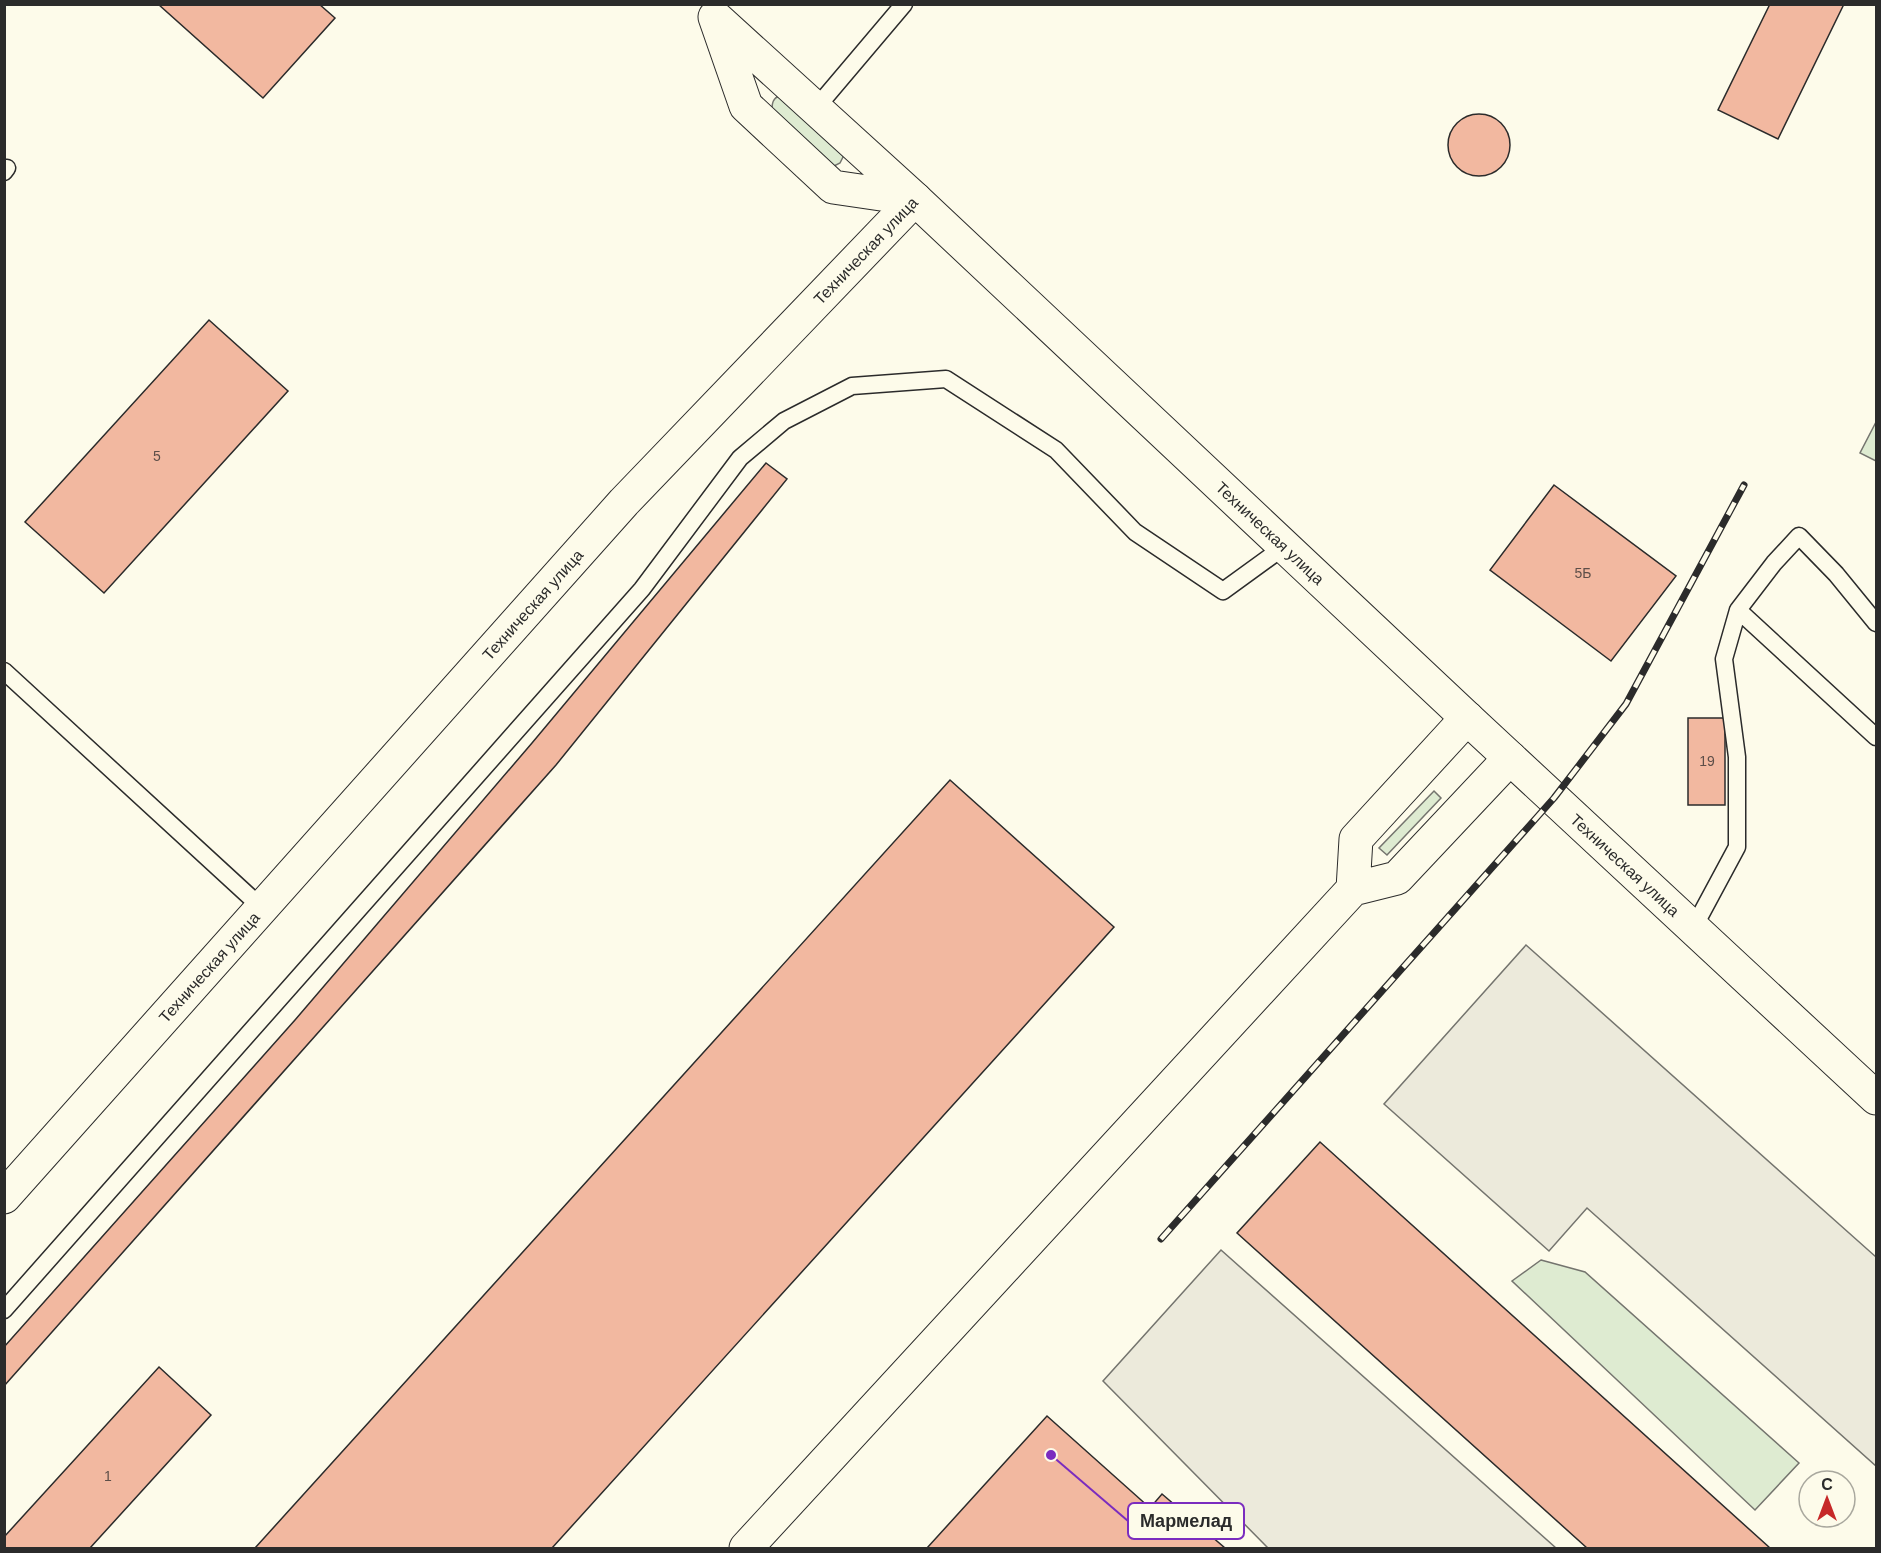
<svg xmlns="http://www.w3.org/2000/svg" width="1881" height="1553" font-family="Helvetica,sans-serif">
	<style>
		.green { fill: #deebd1; stroke: #74746e; stroke-width: 1.5 }
		.parking { fill: #eceadb; stroke: #74746e; stroke-width: 1.5 }
		.building { fill: #f2b8a0; stroke: #2b2b2b; stroke-width: 1.5 }
		.lines { fill: none; stroke-linecap: round; stroke-linejoin: round }
		.service-casing { stroke: #2b2b2b; stroke-width: 19 }
		.minor-casing { stroke: #2b2b2b; stroke-width: 35 }
		.tertiary-casing { stroke: #2b2b2b; stroke-width: 35 }
		.service { stroke: #fdfbea; stroke-width: 16 }
		.minor { stroke: #fdfbea; stroke-width: 33 }
		.tertiary { stroke: #fdfbea; stroke-width: 33 }
		.rail-casing { stroke: #2b2b2b; stroke-width: 7 }
		.rail { stroke: #fdfbea; stroke-width: 4.5; stroke-dasharray: 14; stroke-linecap: butt }
		.labels { text-anchor: middle; dominant-baseline: central; stroke-width: 4.5; stroke-linejoin: round; paint-order: stroke }
		.number-label { font-size: 14px; fill: #5d4e48 }
		.street-label { font-size: 16px; fill: #2b2b2b; stroke: #fdfbea }
		.leader { fill: none; stroke: #7b2cbf; stroke-width: 2 }
		.callout-dot { fill: #7b2cbf; stroke: #fdfbea; stroke-width: 2 }
		.callout { fill: #fdfbea; stroke: #7b2cbf; stroke-width: 2 }
		.callout-label { font-size: 18px; text-anchor: middle; font-weight: bold; fill: #2b2b2b }
	</style>
	<rect width="100%" height="100%" fill="#fdfbea"/>
	<path class="green" d="M780,95L844,155L840,163L834,166L772,110C772,102 773,99 780,95Z
		M1876,422V461L1860,453Z
		M1434,791L1441,798L1387,855L1379,848Z
		M1541,1260L1585,1272L1799,1463L1755,1510L1512,1281Z"/>
	<path class="parking" d="M1526,945L1876,1257V1466L1587,1208L1549,1251L1384,1104Z
		M1221,1250L1556,1548H1268L1103,1381Z"/>
	<path class="building" d="M158,4H319L335,18L263,98Z
		M1770,4H1844L1778,139L1718,110Z
		M1448 145a31 31 0 1 1 62 0a31 31 0 1 1-62 0Z
		M209,320L288,391L104,593L25,522Z
		M766,463L787,479L556,765L4,1386V1347L295,1020L532,743Z
		M1554,485L1676,576L1611,661L1490,570Z
		M1688,718H1725V805H1688Z
		M950,780L1114,927L552,1548H255Z
		M1320,1142L1770,1548H1587L1237,1233Z
		M159,1367L211,1415L90,1548H4V1537Z
		M1047,1416L1150,1508L1162,1494L1225,1548H927Z"/>
	<g class="lines">
		<g class="service-casing">
			<path id="service" d="M816,108L904,4
				M4,172L7,168
				M1738,610L1774,563L1799,536L1836,574L1876,623
				M4,671L262,908
				M1694,927L1737,847V757L1724,659L1738,610L1876,737
				M4,1310L642,589L740,458L784,421L852,386L946,379L1056,450L1135,532L1223,591L1285,546"/>
		</g>
		<g class="minor-casing">
			<path id="minor" d="M715,17L746,106L833,187L915,199
				M717,19L915,199
				M1353,889L1356,839L1467,718
				M746,1548L1353,889L1397,878L1510,758"/>
		</g>
		<g class="tertiary-casing">
			<g id="tertiary">
				<path id="s1" d="M4,1197L624,502L915,199L1467,718L1876,1098"/>
			</g>
		</g>
		<use href="#service" class="service"/>
		<use href="#minor" class="minor"/>
		<use href="#tertiary" class="tertiary"/>
		<g class="rail-casing">
			<path id="rail" d="M1161,1239L1554,798L1626,704L1744,485"/>
		</g>
		<use href="#rail" class="rail"/>
	</g>
	<g class="labels">
		<g class="number-label">
			<text x="157" y="456">5</text>
			<text x="1583" y="573">5Б</text>
			<text x="1707" y="761">19</text>
			<text x="108" y="1476">1</text>
		</g>
		<g class="street-label">
			<text stroke="none"><textPath href="#s1" startOffset="1280">Техническая улица</textPath></text>
			<text stroke="none"><textPath href="#s1" startOffset="1839">Техническая улица</textPath></text>
			<text stroke="none"><textPath href="#s1" startOffset="794">Техническая улица</textPath></text>
			<text stroke="none"><textPath href="#s1" startOffset="2325">Техническая улица</textPath></text>
			<text stroke="none"><textPath href="#s1" startOffset="308">Техническая улица</textPath></text>
		</g>
	</g>
	<path class="leader" d="M1051 1455L1128 1521"/>
	<circle class="callout-dot" cx="1051" cy="1455" r="6"/>
	<rect class="callout" x="1128" y="1503" width="116" height="36" rx="6"/>
	<g class="callout-label">
		<text x="1186" y="1527">Мармелад</text>
	</g>
	<rect width="1881" height="1553" fill="none" stroke="#2b2b2b" stroke-width="12"/>
	<g transform="translate(1827 1499)"><circle r="28" fill="#fdfbea" stroke="#a9a89e" stroke-width="1.5"/>
	<path d="M0-4.5L10 22L0 15L-10 22Z" fill="#c62828"/>
	<text y="-9" font-size="16" font-weight="bold" text-anchor="middle" fill="#2b2b2b">С</text>
	</g>
</svg>
